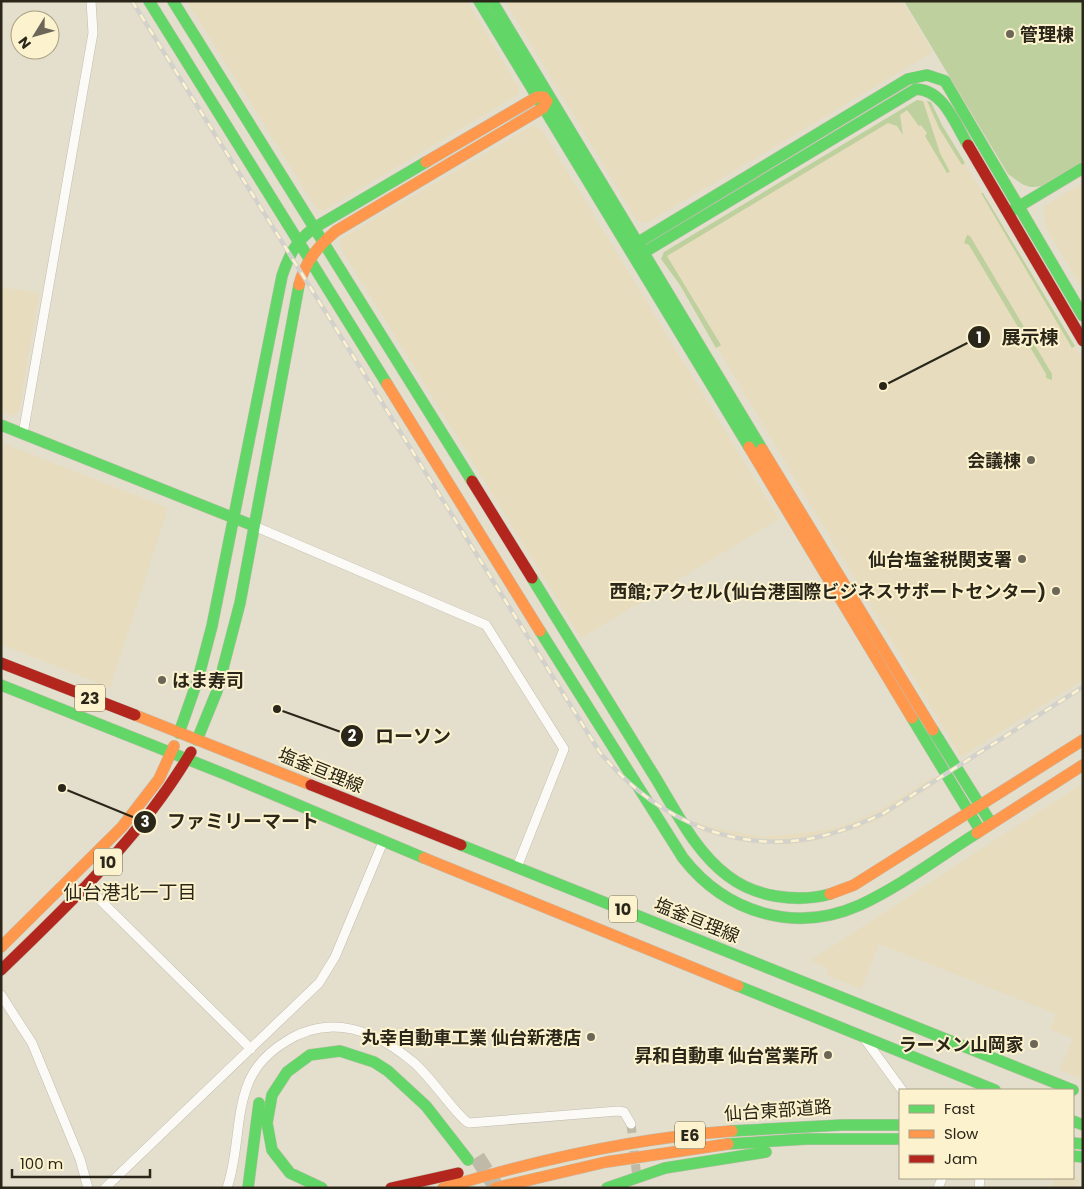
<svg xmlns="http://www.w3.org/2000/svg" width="1084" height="1189" font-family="Poppins,'Noto Sans JP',sans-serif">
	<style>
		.built { fill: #e7ddbe }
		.green { fill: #bed09e }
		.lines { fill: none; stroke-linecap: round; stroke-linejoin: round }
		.street-tunnel { stroke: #bfb9a8; stroke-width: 9; stroke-dasharray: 9 4.5; stroke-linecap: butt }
		.highway-tunnel { stroke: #bfb9a8; stroke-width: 16; stroke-dasharray: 16 8; stroke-linecap: butt }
		.street-casing { stroke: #c1bdae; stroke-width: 10 }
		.fast-casing { stroke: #c1bdae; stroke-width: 12 }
		.slow-casing { stroke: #c1bdae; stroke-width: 12 }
		.jam-casing { stroke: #c1bdae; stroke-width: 12 }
		.street { stroke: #fbfaf7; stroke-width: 9 }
		.fast { stroke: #63d668; stroke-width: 11 }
		.slow { stroke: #ff974d; stroke-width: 11 }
		.jam { stroke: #b3261e; stroke-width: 11 }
		.rail-casing { stroke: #d3d1cb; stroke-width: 4.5 }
		.rail { stroke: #fcf2ce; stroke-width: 2.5; stroke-dasharray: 8; stroke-linecap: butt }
		.poi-dot { fill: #6b6658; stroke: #fcf2ce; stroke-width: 2 }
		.labels { text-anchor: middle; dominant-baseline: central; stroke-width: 4; stroke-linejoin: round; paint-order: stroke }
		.shield { fill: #fcf2ce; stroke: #69634f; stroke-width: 1 }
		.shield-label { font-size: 16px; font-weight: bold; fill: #2a2619 }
		.poi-label { font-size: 18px; font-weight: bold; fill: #2a2619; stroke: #fcf2ce; text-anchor: end }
		.street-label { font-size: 18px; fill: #2a2619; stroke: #fcf2ce }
		.neighbourhood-label { font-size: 19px; fill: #2a2619; stroke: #fcf2ce }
		.leader { fill: none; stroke: #2a2619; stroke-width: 2 }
		.callout-dot { fill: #2a2619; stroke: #fcf2ce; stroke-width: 2 }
		.mark-label { font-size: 15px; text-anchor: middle; font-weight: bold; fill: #fff }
		.callout-label { font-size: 19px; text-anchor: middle; font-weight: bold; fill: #2a2619; stroke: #fcf2ce; stroke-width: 4; stroke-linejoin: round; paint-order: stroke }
	</style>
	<rect width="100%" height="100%" fill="#e4decc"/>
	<path class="built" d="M187,1H467L519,88L517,95L323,211L317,209Z
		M505,1H902L933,52L647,223L637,221Z
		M917,100L931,102L942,125L1083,360V680L961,757L680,285L661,259L664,252Z
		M532,126L540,127L779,519L581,638L339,245L341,239Z
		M1083,183V290L1046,228L1043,207Z
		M1,287L39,293L19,411L13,416L1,411Z
		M2,443L168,508L110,688L1,644Z
		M934,776L937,783L886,816L859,828L814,841L787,845L751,843L703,832L695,821L711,827L762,837L819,831L842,826L880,810Z
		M1083,783V1079L1059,1070L1073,1039L1050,1029L1056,1014L879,944L861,989L826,975L828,969L811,960Z
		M1055,1178L1073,1177L1079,1178L1075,1188H1052Z"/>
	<path class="green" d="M904,1H1083V161L1041,186C1026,190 1020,182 1008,174Z
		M917,100L923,101L940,153L950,172L947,173L925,136L927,133L921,125L919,126L907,110L900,115L903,135L897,126L888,123L667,256L721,345L716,348L680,285L661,259L664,252Z
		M927,101L931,102L942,125L965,163L962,165L939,128Z
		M981,193H983L1075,346L1072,348Z
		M967,235L970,236L1052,374V380L1046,378V374L969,245L964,243Z"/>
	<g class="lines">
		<path class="street-tunnel" d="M631,1124L637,1178"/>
		<path class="highway-tunnel" d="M477,1157L495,1185"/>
		<g class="street-casing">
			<path id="street" d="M23,434L93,33L91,1
				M254,526L486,625L564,749L517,867
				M85,885L251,1049
				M1,995L32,1043L80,1159L88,1188
				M864,1038L902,1090
				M105,1188L319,983L335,957L383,842
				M227,1188C239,1154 235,1117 248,1084C255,1066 269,1052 285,1042C330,1013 375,1030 413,1062C428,1073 459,1119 469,1123L618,1111L624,1112L631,1124
				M938,1188L942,1178
				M979,1188L980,1178"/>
		</g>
		<g class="fast-casing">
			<path id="fast" d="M149,1L387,384
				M173,1L472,481
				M479,1L749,447
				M492,1L762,449
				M1013,210L1083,168
				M632,246L908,79L927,75L945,81L1083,316
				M638,256L916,89C944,90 955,124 968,145
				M1,425L254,526
				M532,578C571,642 611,705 650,769C673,805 693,850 728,876C755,897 797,903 830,894
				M540,631L683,858C726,913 795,934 860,905C901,886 939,857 977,833
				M1,685L227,775L424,858
				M912,718L980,830
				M933,730L991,823
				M179,733L198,679L212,626L282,276C289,255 296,241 314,228L426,162
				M197,740L217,691L240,603L299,285
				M461,845L1073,1090
				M738,986L995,1090
				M1073,1121L1083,1125
				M732,1131L842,1125H900
				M1073,1143L1083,1144
				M728,1144L807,1139H900
				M1073,1156L1083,1157
				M248,1188L259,1103
				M322,1188L290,1173L272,1150L267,1123L272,1095L287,1072L310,1055L340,1051L374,1062L388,1071L426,1106L468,1160
				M607,1188L665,1168L766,1152"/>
		</g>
		<g class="slow-casing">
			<path id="slow" d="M426,162L537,97H544
				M299,285C305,262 318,246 336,231L543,108L547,101
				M387,384L540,631
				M749,447L912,718
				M762,449L933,730
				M135,715L311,785
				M977,833L1083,765
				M424,858L738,986
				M830,894L854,885L1083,740
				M1,947L122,827L159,779L174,746
				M443,1188C537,1160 633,1138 732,1131
				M495,1188L606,1162L728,1144"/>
		</g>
		<g class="jam-casing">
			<path id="jam" d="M968,145L1083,341
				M472,481L532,578
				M1,663L135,715
				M311,785L461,845
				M1,970C71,902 141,837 191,752
				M391,1188L458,1173"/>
		</g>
		<use href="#street" class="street"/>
		<use href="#fast" class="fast"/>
		<use href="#slow" class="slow"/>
		<use href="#jam" class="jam"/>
		<g class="rail-casing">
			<path id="rail" d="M132,1L599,751C654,819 739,858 826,835C846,830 865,822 884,813L1083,687"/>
		</g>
		<use href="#rail" class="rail"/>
	</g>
	<g class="poi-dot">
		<circle cx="1010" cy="34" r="5"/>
		<circle cx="1031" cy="460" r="5"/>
		<circle cx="1022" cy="559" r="5"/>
		<circle cx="1056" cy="591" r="5"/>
		<circle cx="162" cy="680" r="5"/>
		<circle cx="591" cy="1037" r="5"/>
		<circle cx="1034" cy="1044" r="5"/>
		<circle cx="828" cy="1055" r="5"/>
	</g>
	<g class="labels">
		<g class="shield">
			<rect x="75" y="684.5" width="30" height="27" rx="4"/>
			<rect x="94" y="848.5" width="28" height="27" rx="4"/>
			<rect x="609" y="895.5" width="28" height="27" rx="4"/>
			<rect x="675" y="1121.5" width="30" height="27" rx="4"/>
		</g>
		<g class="shield-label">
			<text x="90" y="698">23</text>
			<text x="108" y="862">10</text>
			<text x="623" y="909">10</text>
			<text x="690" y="1135">E6</text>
		</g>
		<g class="poi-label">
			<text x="1020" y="34" text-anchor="start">管理棟</text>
			<text x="1021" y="460">会議棟</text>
			<text x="1012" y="559">仙台塩釜税関支署</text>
			<text x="1046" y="591">西館;アクセル(仙台港国際ビジネスサポートセンター)</text>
			<text x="172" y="680" text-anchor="start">はま寿司</text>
			<text x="581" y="1037">丸幸自動車工業 仙台新港店</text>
			<text x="1024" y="1044">ラーメン山岡家</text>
			<text x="818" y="1055">昇和自動車 仙台営業所</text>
		</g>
		<g class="street-label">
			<text transform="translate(321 770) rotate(22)">塩釜亘理線</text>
			<text transform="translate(697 920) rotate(22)">塩釜亘理線</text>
			<text transform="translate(778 1110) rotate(-4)">仙台東部道路</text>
		</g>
		<g class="neighbourhood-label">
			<text x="130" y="892">仙台港北一丁目</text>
		</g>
	</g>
	<path class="leader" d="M883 386L979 337M277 709L352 736M62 788L145 822"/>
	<g class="callout-dot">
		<circle cx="883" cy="386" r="5"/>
		<circle cx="277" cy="709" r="5"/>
		<circle cx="62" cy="788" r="5"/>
		<circle cx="979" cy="337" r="12"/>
		<circle cx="352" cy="736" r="12"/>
		<circle cx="145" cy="822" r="12"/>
	</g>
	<g class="mark-label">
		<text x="979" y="343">1</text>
		<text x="352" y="741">2</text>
		<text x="145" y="827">3</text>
	</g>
	<g class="callout-label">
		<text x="1030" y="344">展示棟</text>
		<text x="413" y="743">ローソン</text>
		<text x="243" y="828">ファミリーマート</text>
	</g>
	<rect width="1084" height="1189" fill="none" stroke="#2a2619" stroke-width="5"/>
	<rect x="899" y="1089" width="175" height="90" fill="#fcf2ce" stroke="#a8a086"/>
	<rect x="909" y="1105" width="25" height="8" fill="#63d668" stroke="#a8a086"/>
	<text x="944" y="1114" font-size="15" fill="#2a2619">Fast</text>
	<rect x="909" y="1130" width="25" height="8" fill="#ff974d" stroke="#a8a086"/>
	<text x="944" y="1139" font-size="15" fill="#2a2619">Slow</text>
	<rect x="909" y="1155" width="25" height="8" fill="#b3261e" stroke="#a8a086"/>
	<text x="944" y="1164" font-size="15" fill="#2a2619">Jam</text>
	<g transform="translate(35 35) rotate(233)"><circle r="24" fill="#fcf2ce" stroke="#a8a086"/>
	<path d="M0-4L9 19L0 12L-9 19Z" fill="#6b6658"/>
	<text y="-8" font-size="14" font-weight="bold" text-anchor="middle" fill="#2a2619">N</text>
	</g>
	<path d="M12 1169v8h138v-8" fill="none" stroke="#2a2619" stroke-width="2.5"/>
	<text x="20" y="1169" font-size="15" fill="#2a2619" stroke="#fcf2ce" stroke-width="4" paint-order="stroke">100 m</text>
</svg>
